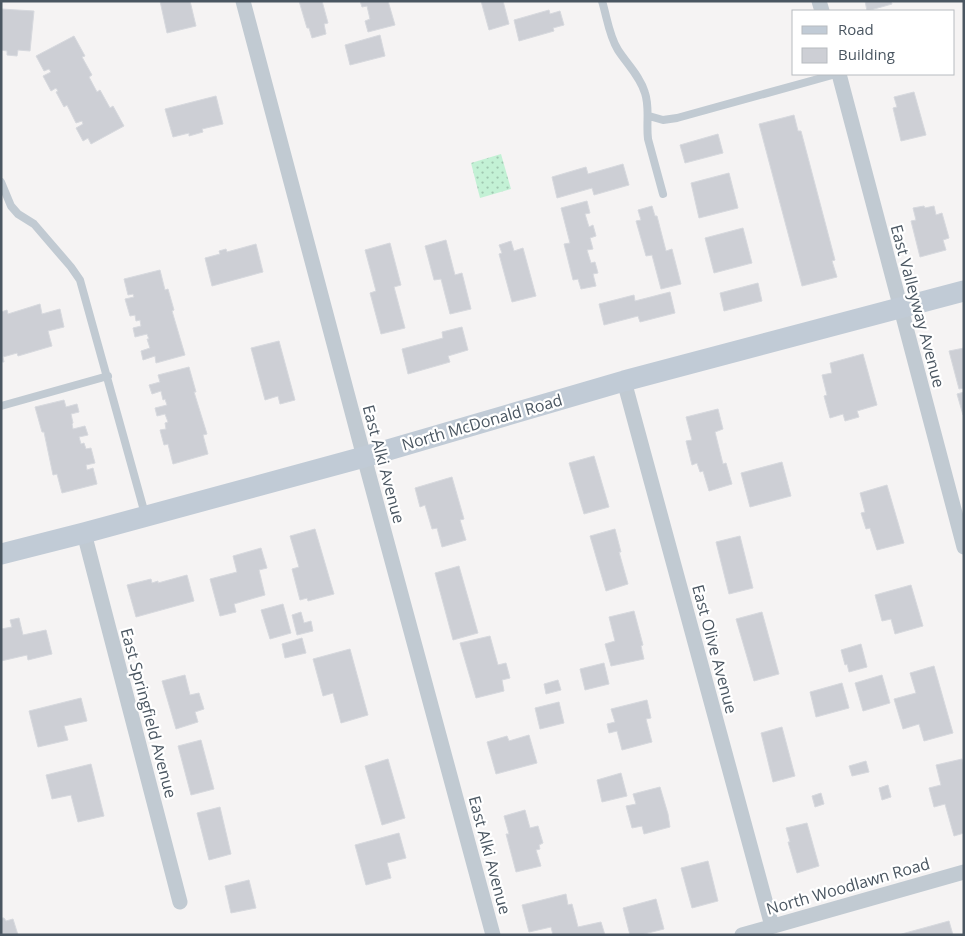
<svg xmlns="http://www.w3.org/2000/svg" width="965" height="936" font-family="'Open Sans',sans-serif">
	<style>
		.park { fill: url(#park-dots) }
		.building { fill: #cdcfd5; stroke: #d7d9de }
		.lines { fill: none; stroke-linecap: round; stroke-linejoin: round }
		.lane { stroke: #c1cad2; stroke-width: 8 }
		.street { stroke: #c1cad2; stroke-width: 15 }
		.secondary { stroke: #c1cbd6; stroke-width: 21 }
		.labels { text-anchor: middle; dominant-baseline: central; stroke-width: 4.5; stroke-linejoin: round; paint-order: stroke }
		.street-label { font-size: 16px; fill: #4a5661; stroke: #fff }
	</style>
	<defs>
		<pattern id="park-dots" width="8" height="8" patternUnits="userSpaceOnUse" patternTransform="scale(1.25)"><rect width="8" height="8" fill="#c3f1d5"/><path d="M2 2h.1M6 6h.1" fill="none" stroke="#a0c6b0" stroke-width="1.8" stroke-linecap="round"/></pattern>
	</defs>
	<rect width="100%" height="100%" fill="#f5f3f3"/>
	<path class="park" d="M501,154L511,189L480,198L471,163Z"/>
	<path class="building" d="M160,1H190L196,26L167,33Z
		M299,1H322L328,23L324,24L326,34L312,38L309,28H307Z
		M360,1H388L395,25L368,32L365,21L370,19L367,6L362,7Z
		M481,1H503L509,24L489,30Z
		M865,1H891L892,4L867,11Z
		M1,9L34,11L30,51L18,50L17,56L7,55V51L1,50Z
		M549,10L550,14L560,11L564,25L553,28L554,31L519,41L514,20Z
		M380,35L385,56L350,65L345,45Z
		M74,36L85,56L82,57L92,75L89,77L97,92L100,90L110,108L113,106L124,126L91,144L88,138L83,141L76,128L83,124L82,121L76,123L67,105L64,107L56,92L58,91L56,88L51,91L43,76L51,72L49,69L44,71L36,56Z
		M914,92L926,135L901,141L893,108L897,107L894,97Z
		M216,96L223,124L202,129L203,132L189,136V133L173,137L165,109Z
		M794,115L798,131H801L835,260L832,261L837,277L802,286L759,124Z
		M718,134L723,153L685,163L680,145Z
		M623,164L629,185L594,195L592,188L557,198L552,177L586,167L588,174Z
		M729,173L738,208L699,218L691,183Z
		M587,201L590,213L585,214L589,227L593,225L596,236L590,238L593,249L587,250L591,263L595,262L598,273L593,274L596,286L581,289L578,279L573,280L564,244L570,243L561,208Z
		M652,206L655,216H657L666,251L672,249L681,284L661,289L652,255L646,256L636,221L641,220L638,210Z
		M924,206L925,208L934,206L936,215L942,213L949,238L943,240L946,250L920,257L911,221L916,220L913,208Z
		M743,228L752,263L714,273L705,238Z
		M446,240L455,275L462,273L471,309L450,314L441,279L434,280L425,246Z
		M511,241L514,251L523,248L536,296L512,302L499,254L502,253L499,245Z
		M390,243L401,285L394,287L405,328L381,334L370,293L376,291L365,250Z
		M256,244L263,272L212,286L205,258L220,254L219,251L226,249L227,252Z
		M160,270L165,290L168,289L174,310L172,311L185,355L156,363L155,356L143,360L141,351L150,348L147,339H149L147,334L135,337L133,328L141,326L140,320L136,321L135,315L130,316L125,299L134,297L133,294L128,295L124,279Z
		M758,283L762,301L724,311L720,293Z
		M670,292L675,313L640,322L638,316L604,325L599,304L634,295L635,301Z
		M40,304L42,314L60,309L64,327L48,331L52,346L18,356L17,353L3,357L4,362H1V312L7,310L8,314Z
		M462,327L468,350L448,356L450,362L408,374L402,349L443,338L442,332Z
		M279,341L295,400L280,404L278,396L265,400L251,348Z
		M964,348V388L959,389L949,351Z
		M863,354L877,405L857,411L859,417L845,421L843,414L830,418L824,396L827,395L822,375L832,373L830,363Z
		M189,367L196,392H194L207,434L203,435L208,454L173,464L168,444L164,445L160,430L166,429L165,423L168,422L165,414L157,416L155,408L167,405L165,399L163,400L161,391L152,394L149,385L160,382L158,375Z
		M964,392V415H963L957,394Z
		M64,400L66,407L77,404L79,412L71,414L73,423L72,424L73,429L85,426L88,435L79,437L81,444L84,443L86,449L91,448L95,463L86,465L87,470L93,468L97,484L62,493L57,474L53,475L44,432H42L35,407Z
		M718,409L723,429L715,432L723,464L726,463L732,484L709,491L703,471L700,472L697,463L692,465L686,441L692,440L686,417Z
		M594,456L609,507L584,514L569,463Z
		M782,462L791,496L750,507L741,473Z
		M452,477L464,519L460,520L466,540L442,547L437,528L432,529L425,505L420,507L415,488Z
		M887,485L904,543L877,550L870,528L866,529L861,513L865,512L860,493Z
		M315,529L334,594L308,601L307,598L300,600L292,569L299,567L290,536Z
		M615,529L621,552H619L628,584L606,591L590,536Z
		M740,536L753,588L729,594L716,542Z
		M261,548L267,568L259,570L265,595L234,604L236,612L220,616L210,579L237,572L233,556Z
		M459,566L478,633L453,640L435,573Z
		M187,575L194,601L136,617L127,585L151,579L152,583L158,581V583Z
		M911,585L923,626L895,634L891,619L882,621L875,595Z
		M283,604L291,633L270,639L261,610Z
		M634,611L643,645L641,646L644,659L611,666L605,644L615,641L609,617Z
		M301,612L304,623L311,621L313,631L297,635L292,615Z
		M762,612L779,674L754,681L736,619Z
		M19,618L23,635L46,630L52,654L28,660L27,655L1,661V629L12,627L10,620Z
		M490,636L498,665L506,663L510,678L502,680L504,691L476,698L460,643Z
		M302,638L306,653L285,658L282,644Z
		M861,644L867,667L849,672L847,664L845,665L841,650Z
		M350,649L368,715L341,723L333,693L323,696L313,659Z
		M604,663L609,684L585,690L580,669Z
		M934,666L953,733L924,741L919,724L903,729L894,699L916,693L910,673Z
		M185,675L190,695L199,693L204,709L195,712L198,722L176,729L162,681Z
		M882,675L890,703L863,711L855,683Z
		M558,680L561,690L546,694L544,684Z
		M842,683L849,708L816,717L810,692Z
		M81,698L87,721L64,726L68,740L38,747L29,711Z
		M647,700L651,718L646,719L652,742L622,750L617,731L609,733L607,724L615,722L611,709Z
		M559,702L564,723L540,729L535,708Z
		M782,727L795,776L773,782L761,733Z
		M529,735L537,763L496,774L487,742L507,736L509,741Z
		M201,740L214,789L191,795L178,746Z
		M388,759L405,818L382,825L365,766Z
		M962,759L964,765V833L954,836L945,804L934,807L929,788L941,785L936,765Z
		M866,761L869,772L852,776L849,766Z
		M91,764L104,816L78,822L71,795L52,799L46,775Z
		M621,773L627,796L602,802L597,780Z
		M888,785L891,797L882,800L879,788Z
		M660,787L668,814L670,827L644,834L642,826L632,828L626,806L636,804L633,794Z
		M821,793L824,804L815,807L812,796Z
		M220,807L231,854L209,860L197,813Z
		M525,810L530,828L538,826L543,843L539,845L540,849L536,850L541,866L516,872L506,834H509L504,816Z
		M807,823L819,866L797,873L788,842H790L786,828Z
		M399,833L406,858L387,863L391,878L366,885L355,845Z
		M708,861L718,901L692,908L681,868Z
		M249,880L256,908L231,913L225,886Z
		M566,894L568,905L572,904L578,927L601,922L605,935H553L551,927L529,932L522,905Z
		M656,899L664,929L640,935H630L623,908Z
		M1,918H4L6,921L13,919L18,935H1Z
		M949,921L953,935H898Z"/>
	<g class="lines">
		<path class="lane" d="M602,1C607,17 609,36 618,50C627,64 640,76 645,93C650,108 646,123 648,139L663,194
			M649,116L663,120L677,118L836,74
			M1,182L11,206L18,214L34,224L71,267L80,280L145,514
			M1,406L108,376"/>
		<path class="street" d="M243,1L364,457L493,935
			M819,1L822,11
			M839,74L964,547
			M624,381L772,926
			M84,533L180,902
			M742,935L964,872"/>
		<path class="secondary" d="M1,554L84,533L364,457L624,381L964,291"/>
	</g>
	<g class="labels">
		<g class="street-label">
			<text transform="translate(918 306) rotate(75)">East Valleyway Avenue</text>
			<text transform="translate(482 422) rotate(-16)">North McDonald Road</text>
			<text transform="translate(384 464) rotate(75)">East Alki Avenue</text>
			<text transform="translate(715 649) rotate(75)">East Olive Avenue</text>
			<text transform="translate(149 713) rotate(75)">East Springfield Avenue</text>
			<text transform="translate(490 855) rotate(75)">East Alki Avenue</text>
			<text transform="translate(848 886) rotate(-16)">North Woodlawn Road</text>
		</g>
	</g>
	<rect width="965" height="936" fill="none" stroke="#4a5661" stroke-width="5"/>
	<rect x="792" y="10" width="162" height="65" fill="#ffffff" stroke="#b7bbc0"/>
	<rect x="802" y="26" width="25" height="8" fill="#c1cbd6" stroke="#b7bbc0"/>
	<text x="838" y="35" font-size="15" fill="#4a5661">Road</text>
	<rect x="802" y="48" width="25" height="15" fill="#cdcfd5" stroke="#b7bbc0"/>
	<text x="838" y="60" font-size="15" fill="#4a5661">Building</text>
</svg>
